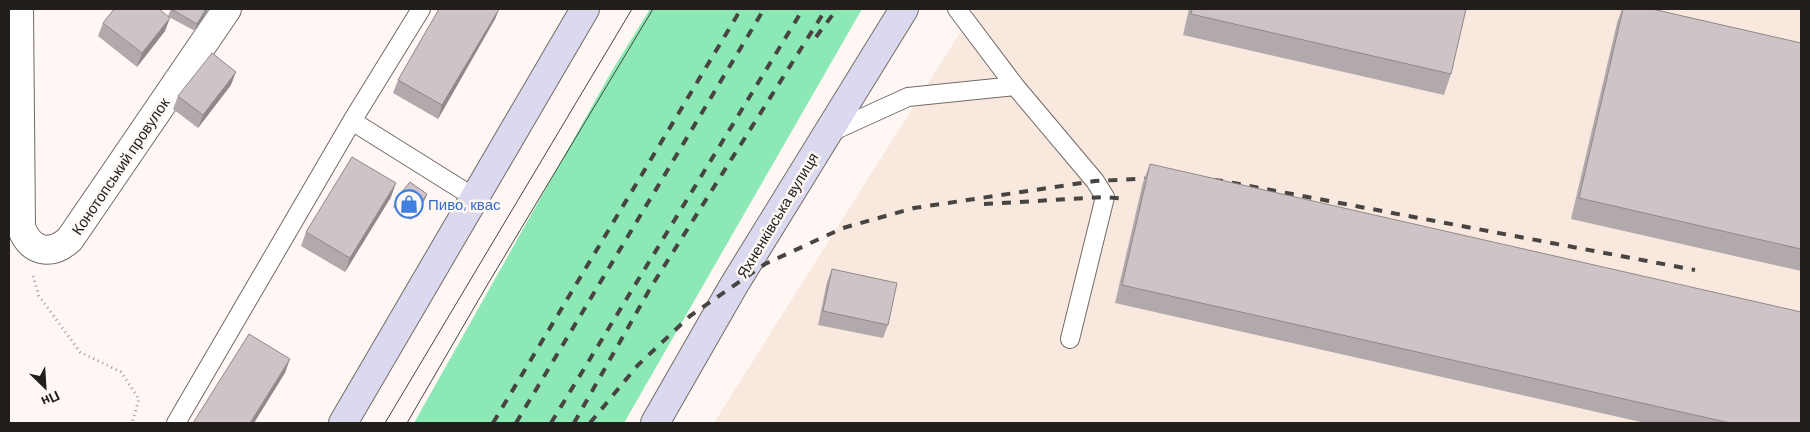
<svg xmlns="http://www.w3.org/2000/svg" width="1810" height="432" font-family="Barlow,sans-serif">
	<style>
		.built { fill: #f8e8de }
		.green { fill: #8ce8b4 }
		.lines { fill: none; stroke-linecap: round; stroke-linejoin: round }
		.lane-casing { stroke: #726a66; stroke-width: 20 }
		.street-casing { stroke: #726a66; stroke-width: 30 }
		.secondary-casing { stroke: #726a66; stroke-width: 30 }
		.path { stroke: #a09b97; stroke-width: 3; stroke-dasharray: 1 4; stroke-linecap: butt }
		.lane { stroke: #fff; stroke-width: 18 }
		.street { stroke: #fff; stroke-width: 28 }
		.secondary { stroke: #dad9f0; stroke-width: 28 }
		.tram { stroke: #474441; stroke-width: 1 }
		.rail { stroke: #474441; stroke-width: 4; stroke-dasharray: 9 9; stroke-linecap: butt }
		.wall { fill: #b1a9ab }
		.shaded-wall { fill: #90898b }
		.building { fill: #cec4c7; stroke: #90898b }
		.labels { text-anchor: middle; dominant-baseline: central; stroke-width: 5; stroke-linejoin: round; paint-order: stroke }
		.street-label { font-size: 15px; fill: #211e1c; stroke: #fef7f3 }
		.shop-label { font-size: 15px; fill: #366cbe; stroke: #fef7f3; text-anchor: start }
	</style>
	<rect width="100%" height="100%" fill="#fef7f3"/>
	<path class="built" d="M975,9H1801V423H714Z"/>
	<path class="green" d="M650,9H862L624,423H414L613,69Z"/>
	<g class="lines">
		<g class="lane-casing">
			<path id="lane" d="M421,9L352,121L475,198
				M957,9L1015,86L1095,181L1105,197L1070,339
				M831,132L908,97L1015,86
				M176,423L352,121"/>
		</g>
		<g class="street-casing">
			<path id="street" d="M19,9L21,227C30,252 51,257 70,239L227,9"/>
		</g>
		<g class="secondary-casing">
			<path id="secondary" d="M343,423L585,9
				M655,423L734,285L904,9"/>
		</g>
		<path class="path" d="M33,276L39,296L80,352L121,372L139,399L132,423"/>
		<use href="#lane" class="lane"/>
		<use href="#street" class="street"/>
		<use href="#secondary" class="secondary"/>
		<path class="tram" d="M385,423L632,9
			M407,423L486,287L653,9"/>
		<path class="rail" d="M816,37L837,9
			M1214,180L1223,181L1695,270
			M984,204L1105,197L1126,199
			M493,423L741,9
			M516,423L764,9
			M551,423L803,9
			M574,423L651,287L826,9
			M590,423L638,365L690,316L765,264L843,228L914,208L1095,181L1159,178"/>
	</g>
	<path class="wall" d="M171,9H208L195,31L169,17L165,31L137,67L98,36L103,23L168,16Z
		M439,9H499L495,19L438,119L393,93L398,80Z
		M1189,9H1466L1451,74L1444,95L1183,35Z
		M1622,9H1652L1801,43V271L1571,219L1617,23Z
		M231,85L198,128L173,109L178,96Z
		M1150,164L1801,423H1645L1115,303L1143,182Z
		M427,194L424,201L411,220L393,207L396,199Z
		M391,197L345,272L301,246L306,232Z
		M832,269L888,325L883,338L818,325L827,282Z"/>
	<path class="shaded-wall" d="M206,9H208L195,31L197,24Z
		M499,9L495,19L438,119L442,105Z
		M170,18L165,31L137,67L142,53Z
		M236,72L231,85L198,128L203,115Z
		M396,183L391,197L345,272L350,258Z
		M427,194L424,201L411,220L414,212Z
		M290,359L285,373L254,423H250Z"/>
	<path class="building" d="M114,9H159L170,18L142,53L103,23Z
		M171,9H206L197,24Z
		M439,9H499L442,105L398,80Z
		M1192,9H1466L1451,74L1191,14Z
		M1623,9H1652L1801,43V249L1579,198Z
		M212,53L236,72L203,115L178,96Z
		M352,157L396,183L350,258L306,232Z
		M1150,164L1801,312V423H1730L1122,285Z
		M410,182L427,194L414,212L396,199Z
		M832,269L897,283L888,325L823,311Z
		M249,334L290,359L250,423H193Z"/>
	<defs>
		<g id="shop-ring" transform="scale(1.4375)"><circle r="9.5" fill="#fef7f3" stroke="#3f7fe0" stroke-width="1.5"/><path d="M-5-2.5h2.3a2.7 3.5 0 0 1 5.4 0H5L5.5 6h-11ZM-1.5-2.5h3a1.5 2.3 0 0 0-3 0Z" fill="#3f7fe0"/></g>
	</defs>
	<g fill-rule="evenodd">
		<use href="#shop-ring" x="409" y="204"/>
	</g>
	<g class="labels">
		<g class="street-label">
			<text transform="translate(120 166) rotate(-56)">Конотопський провулок</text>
			<text transform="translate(777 215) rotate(-59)">Яхненківська вулиця</text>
		</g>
		<g class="shop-label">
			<text x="428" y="204">Пиво, квас</text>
		</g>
	</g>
	<rect width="1810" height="432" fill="none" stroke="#211e1c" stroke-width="20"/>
	<g transform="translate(45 387) rotate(155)" stroke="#fef7f3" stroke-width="4" paint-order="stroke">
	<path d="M0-4L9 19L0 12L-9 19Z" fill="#211e1c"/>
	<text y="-8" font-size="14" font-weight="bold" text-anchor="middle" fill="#211e1c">Пн</text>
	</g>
</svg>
